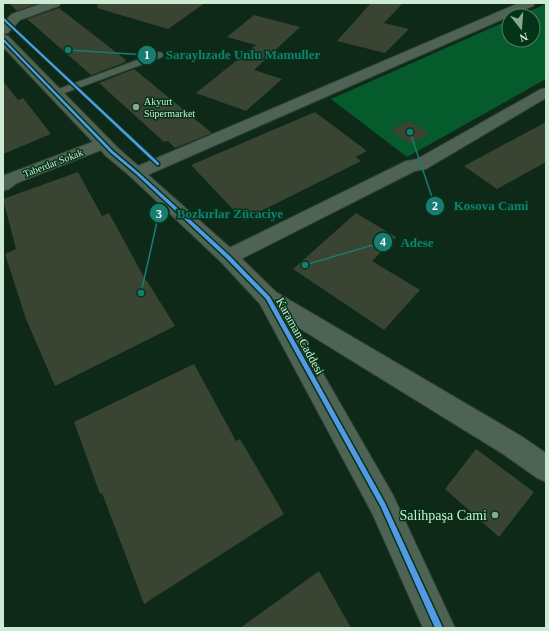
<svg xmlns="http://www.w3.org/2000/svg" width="549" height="631" font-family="Georgia,serif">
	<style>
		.green { fill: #065b2d }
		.building { fill: #394433 }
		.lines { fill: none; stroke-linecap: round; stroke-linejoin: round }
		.lane-casing { stroke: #2e4134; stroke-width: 2 }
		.street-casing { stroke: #2e4134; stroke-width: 2 }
		.secondary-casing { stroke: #2e4134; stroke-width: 2 }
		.lane { fill: #4e6354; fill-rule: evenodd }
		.street { fill: #4e6354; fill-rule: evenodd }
		.secondary { fill: #4e6354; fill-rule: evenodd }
		.cycleway-casing { stroke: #043417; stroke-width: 3 }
		.cycleway { fill: #5399e6; fill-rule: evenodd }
		.poi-dot { fill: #8aa792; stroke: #043417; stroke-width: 1.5 }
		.labels { text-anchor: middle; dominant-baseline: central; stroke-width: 3; stroke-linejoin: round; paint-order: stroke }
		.far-poi-label { font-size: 10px; fill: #cdebd3; stroke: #043417; text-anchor: start }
		.far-street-label { font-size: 10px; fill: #cdebd3; stroke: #043417 }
		.street-label { font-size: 12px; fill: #cdebd3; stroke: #043417 }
		.near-poi-label { font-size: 14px; fill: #cdebd3; stroke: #043417; text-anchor: end }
		.leader { fill: none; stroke: #187c73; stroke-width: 1.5 }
		.callout-dot { fill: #187c73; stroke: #043417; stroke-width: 1.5 }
		.mark-label { font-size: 12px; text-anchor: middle; font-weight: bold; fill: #fff }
		.callout-label { font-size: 13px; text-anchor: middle; font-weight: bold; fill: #187c73; stroke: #043417; stroke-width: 3; stroke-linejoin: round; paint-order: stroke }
	</style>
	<rect width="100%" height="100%" fill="#0f2919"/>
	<path class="green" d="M546,4V79L407,157L331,99L509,20V40H533V16H518Z"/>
	<path class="building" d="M9,3H39L17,11Z
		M98,3H205L168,29L97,8Z
		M371,3H403L384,23L409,29L385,53L337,41Z
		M59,8L126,60L124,61L126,62L91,75L27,19Z
		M254,15L300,27L254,70L282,79L246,111L196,93L256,45L227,37Z
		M134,69L212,133L175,148L168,141L164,142L99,83Z
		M3,81L18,100L23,98L51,134L3,154Z
		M315,112L367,151L356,157L361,161L243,220L191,165Z
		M410,121L430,134L410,144L390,130Z
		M546,122V162L497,189L464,166Z
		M78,172L102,216L109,213L146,281H147L175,326L55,386L26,319L5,254L16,249L3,199Z
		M356,213L396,237L372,261L420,290L384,330L293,269Z
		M194,364L236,441L240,439L284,514L144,604L102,493L100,494L74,422Z
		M476,449L534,492L499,537L445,489Z
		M319,571L351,628H240Z"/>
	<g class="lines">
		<g class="lane-casing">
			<path id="lane" d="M159,52L162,53L163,55L162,57L59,95L56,96L51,93L53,91Z"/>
		</g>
		<g class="street-casing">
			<path id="street" d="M519,3H535L533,6L143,177L137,179L131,177L128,173L131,169Z
				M546,88V98L426,169L415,171L235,262L228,265L221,262L218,257L221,252L406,161L417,159L541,89Z
				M103,138L109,139L111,143L109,147L17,183L9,189L3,191V176L5,175Z
				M268,289L276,292L521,436L546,453V482L537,478L503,454L260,304L257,298L260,292Z"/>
		</g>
		<g class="secondary-casing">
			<path id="secondary" d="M43,3H61L59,6L20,20L8,33L3,34V23L12,14Z
				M3,35L8,36L118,148L235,252L276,292L393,495L455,628H423L373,515L260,304L221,262L131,177L106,156L3,47Z"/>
		</g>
		<use href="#lane" class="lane"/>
		<use href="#street" class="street"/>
		<use href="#secondary" class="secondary"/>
		<g class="cycleway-casing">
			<path id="cycleway" d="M3,17L159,163V165H157L3,20Z
				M3,38L113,151L138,172L230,256L270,297L385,503L443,628H435L381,507L266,299L226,258L136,174L111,153L3,41Z"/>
		</g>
		<use href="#cycleway" class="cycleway"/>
	</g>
	<g class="poi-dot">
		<circle cx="136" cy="107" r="4"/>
		<circle cx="495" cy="515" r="4"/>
	</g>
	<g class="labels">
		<g class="far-poi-label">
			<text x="144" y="101">Akyurt<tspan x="144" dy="12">Süpermarket</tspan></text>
		</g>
		<g class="far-street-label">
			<text transform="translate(53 163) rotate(-21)">Taberdar Sokak</text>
		</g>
		<g class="street-label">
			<text transform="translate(300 336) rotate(61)">Karaman Caddesi</text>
		</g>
		<g class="near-poi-label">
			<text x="487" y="515">Salihpaşa Cami</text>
		</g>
	</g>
	<path class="leader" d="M68 50L147 55M410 132L435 206M141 293L159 213M305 265L383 242"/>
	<g class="callout-dot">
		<circle cx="68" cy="50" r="4"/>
		<circle cx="410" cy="132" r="4"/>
		<circle cx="141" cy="293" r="4"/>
		<circle cx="305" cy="265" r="4"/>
		<circle cx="147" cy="55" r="10"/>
		<circle cx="435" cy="206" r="10"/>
		<circle cx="159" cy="213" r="10"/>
		<circle cx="383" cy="242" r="10"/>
	</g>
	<g class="mark-label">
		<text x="147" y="59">1</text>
		<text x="435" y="210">2</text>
		<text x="159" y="218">3</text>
		<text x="383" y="246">4</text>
	</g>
	<g class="callout-label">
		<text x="243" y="59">Saraylızade Unlu Mamuller</text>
		<text x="491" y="210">Kosova Cami</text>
		<text x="230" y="218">Bozkırlar Zücaciye</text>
		<text x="417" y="247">Adese</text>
	</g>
	<rect width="549" height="631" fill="none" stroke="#cdebd3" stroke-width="8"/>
	<g transform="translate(521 28) rotate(163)"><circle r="19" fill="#043417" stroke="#547d62"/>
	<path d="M0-3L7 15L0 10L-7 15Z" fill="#8aa792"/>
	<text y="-6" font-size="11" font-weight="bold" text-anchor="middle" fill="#cdebd3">N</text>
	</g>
</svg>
